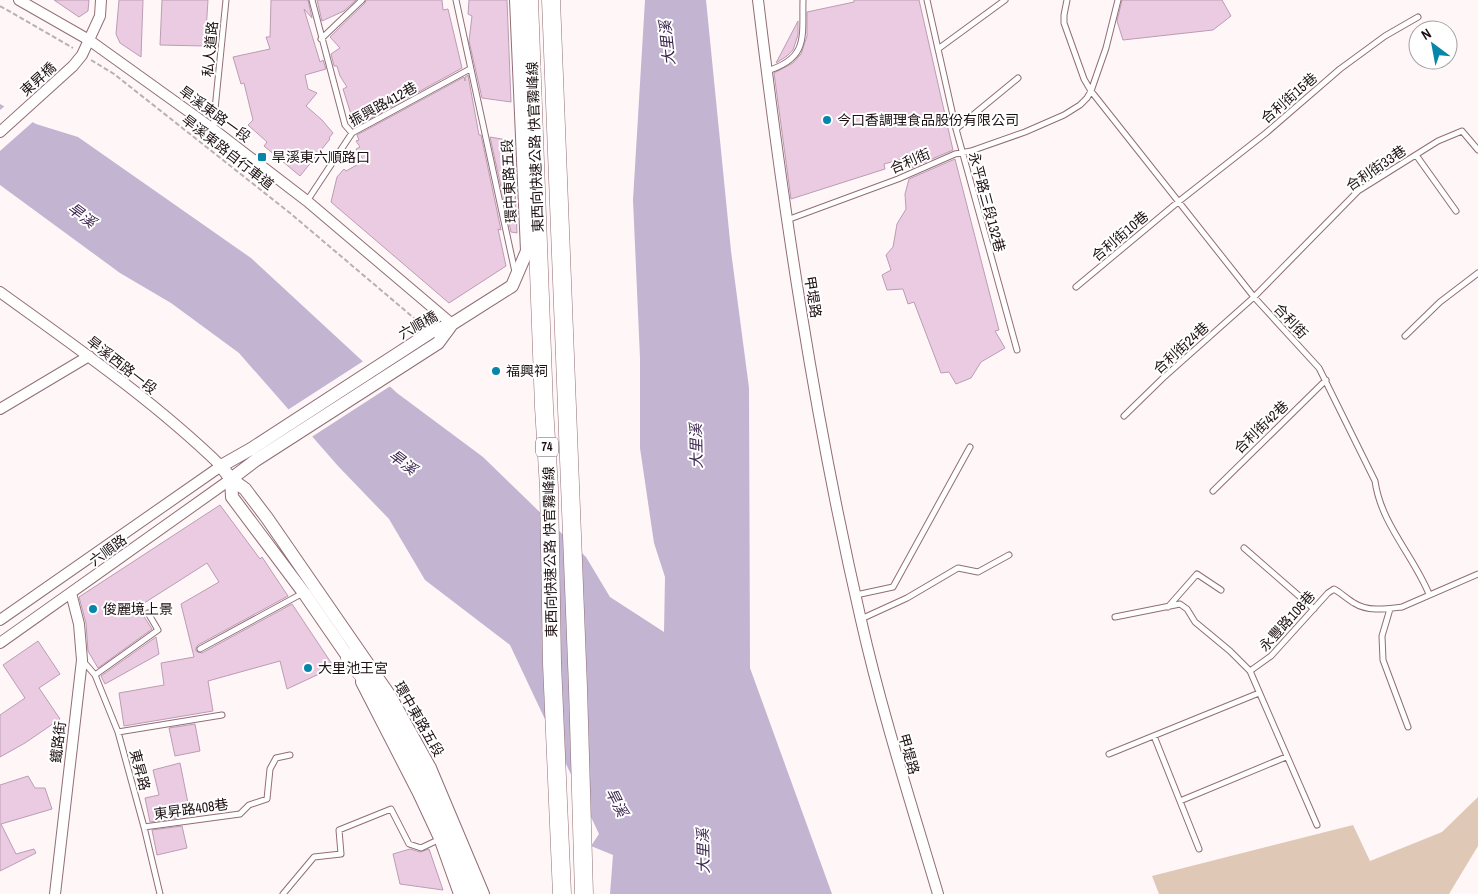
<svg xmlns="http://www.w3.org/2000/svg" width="1478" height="894" font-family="'Archivo Narrow','Noto Sans TC',sans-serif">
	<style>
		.green { fill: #dfc8b5 }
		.water { fill: #c3b4d1 }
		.pier { fill: #fff6f8 }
		.building { fill: #ebcbe2; stroke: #bb9db2 }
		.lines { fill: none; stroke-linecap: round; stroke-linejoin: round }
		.service-casing { stroke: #916e75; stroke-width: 7 }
		.minor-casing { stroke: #916e75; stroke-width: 12 }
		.tertiary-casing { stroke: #916e75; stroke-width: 14 }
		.trunk-casing { stroke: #916e75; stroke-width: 19 }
		.path { stroke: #bab0b2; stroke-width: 2; stroke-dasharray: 5 2.5; stroke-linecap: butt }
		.service { stroke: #fff; stroke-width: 5 }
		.minor { stroke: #fff; stroke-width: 10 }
		.tertiary { stroke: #fff; stroke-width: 12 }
		.trunk { stroke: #fff; stroke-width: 18 }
		.poi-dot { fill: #0686a9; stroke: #fff; stroke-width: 2 }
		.labels { text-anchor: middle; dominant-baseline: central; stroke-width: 4; stroke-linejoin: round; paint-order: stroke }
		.shield { fill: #fff; stroke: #61585a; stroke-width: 1 }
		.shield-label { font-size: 12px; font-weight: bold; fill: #1d1013 }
		.street-label { font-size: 14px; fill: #1d1013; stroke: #fff }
		.poi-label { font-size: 14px; fill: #1d1013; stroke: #fff; text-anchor: start }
		.water-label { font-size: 15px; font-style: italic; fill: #3c264e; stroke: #fff }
	</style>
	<rect width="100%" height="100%" fill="#fff6f8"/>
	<path class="green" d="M1478,797V846L1449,894H1159L1152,876L1353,825L1370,861L1442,832Z"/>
	<path class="water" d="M645,0H706L731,251L749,388L750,668L832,894H610L613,855L591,846L599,834L510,645L425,580L389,519L338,466L239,353L171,303L120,273L0,185V104L36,124L78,137L251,258L397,393L483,457L586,557L610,597L664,632L665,577L654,543L640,448V358L633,200Z"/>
	<path class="pier" d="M6,105L35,120L0,151V110Z
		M365,360L392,385L310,438L286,411Z"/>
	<path class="building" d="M54,0H89L88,11L79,17Z
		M119,0H143L141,57L120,43L116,34Z
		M162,0H208L205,46L160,45Z
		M271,0H308L312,18L304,9L320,62L323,60L326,69L305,75L308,89L317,93L306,106L322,120L333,133L329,138L330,139L300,176L264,146L267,142L248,125L253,120L244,83L241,84L233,57L270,49L266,37H270Z
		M317,0H356L344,11L322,21Z
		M366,0H442L443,10L448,9L462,68L355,127L343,89L347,87L340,76L337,66H334L331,54L340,48L330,37L365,3Z
		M469,0H507L511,102L482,98L469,41L472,16L468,14Z
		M854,0H919L953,150L911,168L914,156L884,164L885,169L791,199L774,73L793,63L801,54L807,36V12L854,2Z
		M1122,0H1222L1231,16L1213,30L1123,40L1117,21Z
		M798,21V35L793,50L787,56L776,63Z
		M468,75L479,135H481L501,230L498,229L506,266L449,303L331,202L337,177L344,169L346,171L364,161L356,149L360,147L356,141L359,140L357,135L464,77L465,81V77Z
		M490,137L513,141L517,233L511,232Z
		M955,159L999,330L995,331L1005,348L981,362L971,378L956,384L949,372L941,373L914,302L908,304L903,289L887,290L882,275L891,270L886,255L893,247L897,224L906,209L905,194L909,179Z
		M220,505L260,559L262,557L288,596L198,645L196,648V651L202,653L292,604L334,667L287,689L280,661L208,681L213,711L124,726L119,693L164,685L161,663L194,657L181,604L219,582L207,563L138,607L152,629L98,668L88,651L86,623L79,597Z
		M156,637L159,654L105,684L101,676Z
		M38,641L60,674L39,688L60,719L25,743L0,757V715L25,698L3,665Z
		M195,724L200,751L175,756L169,728Z
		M180,763L189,808L178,811L180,818L150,822L145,798L159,795L153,770Z
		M28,776L35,788H45L52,809L1,824L16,854L34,849L36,853L0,871V785Z
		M182,826L187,848L157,855L152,830Z
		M410,849L420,852L429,849L443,890L400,884L393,854Z"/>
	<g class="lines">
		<g class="service-casing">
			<path id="service" d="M312,0L345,125L352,133
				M456,0L515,272
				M927,0L956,129L1017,350
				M1067,0L1064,15V23L1084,79L1091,91L1254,297L1319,368L1375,481C1381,524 1413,555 1429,594
				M321,39L362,0
				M938,49L1005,0
				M767,71C809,58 802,37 803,0
				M213,129L226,0
				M956,129L1018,78
				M1416,155L1456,211
				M307,201L352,133L470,69
				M787,220L898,179L955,154L971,151L1025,132L1064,115L1080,105L1087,98L1091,91L1106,48L1118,0
				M1076,287L1178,202L1266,133L1340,69L1385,36L1418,17
				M1405,336L1440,302L1478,273
				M1124,416L1163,378L1254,297L1358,191L1438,141L1462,131L1478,150
				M1213,491L1326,380
				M1244,548L1314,609
				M856,595L893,587L970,447
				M1168,607L1197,574L1221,590
				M1390,609L1382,636L1383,660L1408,727
				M1115,617L1180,604L1187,609L1195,622L1230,651L1250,671
				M861,619L907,598L958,568L978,572L1009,555
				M200,649L303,593
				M83,661L95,675L118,732L144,827L160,894
				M95,675L158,630L148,613
				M118,732L222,715
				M1154,736L1199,849
				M1109,754L1259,693
				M1180,801L1286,757
				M1317,825L1250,671L1271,656L1328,593L1334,589C1341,593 1347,599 1354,603C1368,612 1386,609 1402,607L1478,574
				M144,827L240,814L249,805L267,799L270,769L276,758L290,755
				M283,894L314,857L341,854L339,830L391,809L409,844L421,848L440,839"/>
		</g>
		<g class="minor-casing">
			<path id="minor" d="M19,0L89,40L213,129L307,201L452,324
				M758,0C783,208 814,416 861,620C882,713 911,803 938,894
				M0,132L73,66L82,55L100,16L101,0
				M0,292C76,347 154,401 221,466L0,620
				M0,409L89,356
				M0,643L231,479
				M55,894L82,660L79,624L71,593"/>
		</g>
		<g class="tertiary-casing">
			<path id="tertiary" d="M452,324L438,343L256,460L231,479L245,489L267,518L390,696L430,768L483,894
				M353,664L304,593L232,497L231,479L221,466L251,449L431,332L452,324L512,286L527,251L516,0
				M362,682L419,793L440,838L460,894"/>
		</g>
		<g class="trunk-casing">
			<path id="trunk" d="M529,0L544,407L549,488L552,663L562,894
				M551,0L578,688L584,894
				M350,658L379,694L412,754L447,832L472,894"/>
		</g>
		<path class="path" d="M0,6L73,48
			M91,60L114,74L290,213L421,324"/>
		<use href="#service" class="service"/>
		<use href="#minor" class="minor"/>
		<use href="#tertiary" class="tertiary"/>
		<use href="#trunk" class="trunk"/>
	</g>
	<g class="poi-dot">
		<circle cx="827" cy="120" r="5"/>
		<rect x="257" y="152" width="10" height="10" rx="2.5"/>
		<circle cx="496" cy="371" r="5"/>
		<circle cx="93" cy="609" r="5"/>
		<circle cx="308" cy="668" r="5"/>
	</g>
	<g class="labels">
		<rect class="shield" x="536" y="437.5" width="22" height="19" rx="4"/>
		<g class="shield-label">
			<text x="547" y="447">74</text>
		</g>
		<g class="street-label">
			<text transform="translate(210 49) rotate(-85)">私人道路</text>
			<text transform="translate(38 79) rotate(-42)">東昇橋</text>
			<text transform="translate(1289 98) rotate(-41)">合利街15巷</text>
			<text transform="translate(383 104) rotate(-29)">振興路412巷</text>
			<text transform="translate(215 114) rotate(36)">旱溪東路一段</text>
			<text transform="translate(535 147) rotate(-92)">東西向快速公路 快官霧峰線</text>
			<text transform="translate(228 152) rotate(38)">旱溪東路自行車道</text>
			<text transform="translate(910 161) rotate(-23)">合利街</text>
			<text transform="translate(1376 168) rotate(-34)">合利街33巷</text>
			<text transform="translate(509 181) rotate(-93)">環中東路五段</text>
			<text transform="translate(987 202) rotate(75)">永平路三段132巷</text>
			<text transform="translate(1120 236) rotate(-40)">合利街10巷</text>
			<text transform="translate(813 297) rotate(81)">甲堤路</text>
			<text transform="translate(1291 321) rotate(47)">合利街</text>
			<text transform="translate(418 325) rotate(-29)">六順橋</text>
			<text transform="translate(1181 348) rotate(-42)">合利街24巷</text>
			<text transform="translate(122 365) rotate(38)">旱溪西路一段</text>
			<text transform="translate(1261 427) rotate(-44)">合利街42巷</text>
			<text transform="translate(108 550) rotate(-36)">六順路</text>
			<text transform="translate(550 552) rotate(-91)">東西向快速公路 快官霧峰線</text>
			<text transform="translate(1287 621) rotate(-48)">永豐路108巷</text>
			<text transform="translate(419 719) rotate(60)">環中東路五段</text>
			<text transform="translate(58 742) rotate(-83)">鐵路街</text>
			<text transform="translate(909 754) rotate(74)">甲堤路</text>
			<text transform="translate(140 770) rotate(75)">東昇路</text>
			<text transform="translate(191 809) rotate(-8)">東昇路408巷</text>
		</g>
		<g class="poi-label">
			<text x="837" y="120">今口香調理食品股份有限公司</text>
			<text x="272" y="157">旱溪東六順路口</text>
			<text x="506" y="371">福興祠</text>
			<text x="103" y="609">俊麗境上景</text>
			<text x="318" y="668">大里池王宮</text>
		</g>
		<g class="water-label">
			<text transform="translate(667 43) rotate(-96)">大里溪</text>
			<text transform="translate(82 215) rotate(37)">旱溪</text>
			<text transform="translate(696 446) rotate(-91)">大里溪</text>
			<text transform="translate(403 462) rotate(37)">旱溪</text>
			<text transform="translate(617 802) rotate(63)">旱溪</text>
			<text transform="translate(703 851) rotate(-91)">大里溪</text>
		</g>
	</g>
	<g transform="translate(1433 45) rotate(328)"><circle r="24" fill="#ffffff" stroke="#a59fa1"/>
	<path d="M0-4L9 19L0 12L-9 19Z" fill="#0686a9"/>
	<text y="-8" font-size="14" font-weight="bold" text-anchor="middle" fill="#1d1013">N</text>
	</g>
</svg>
